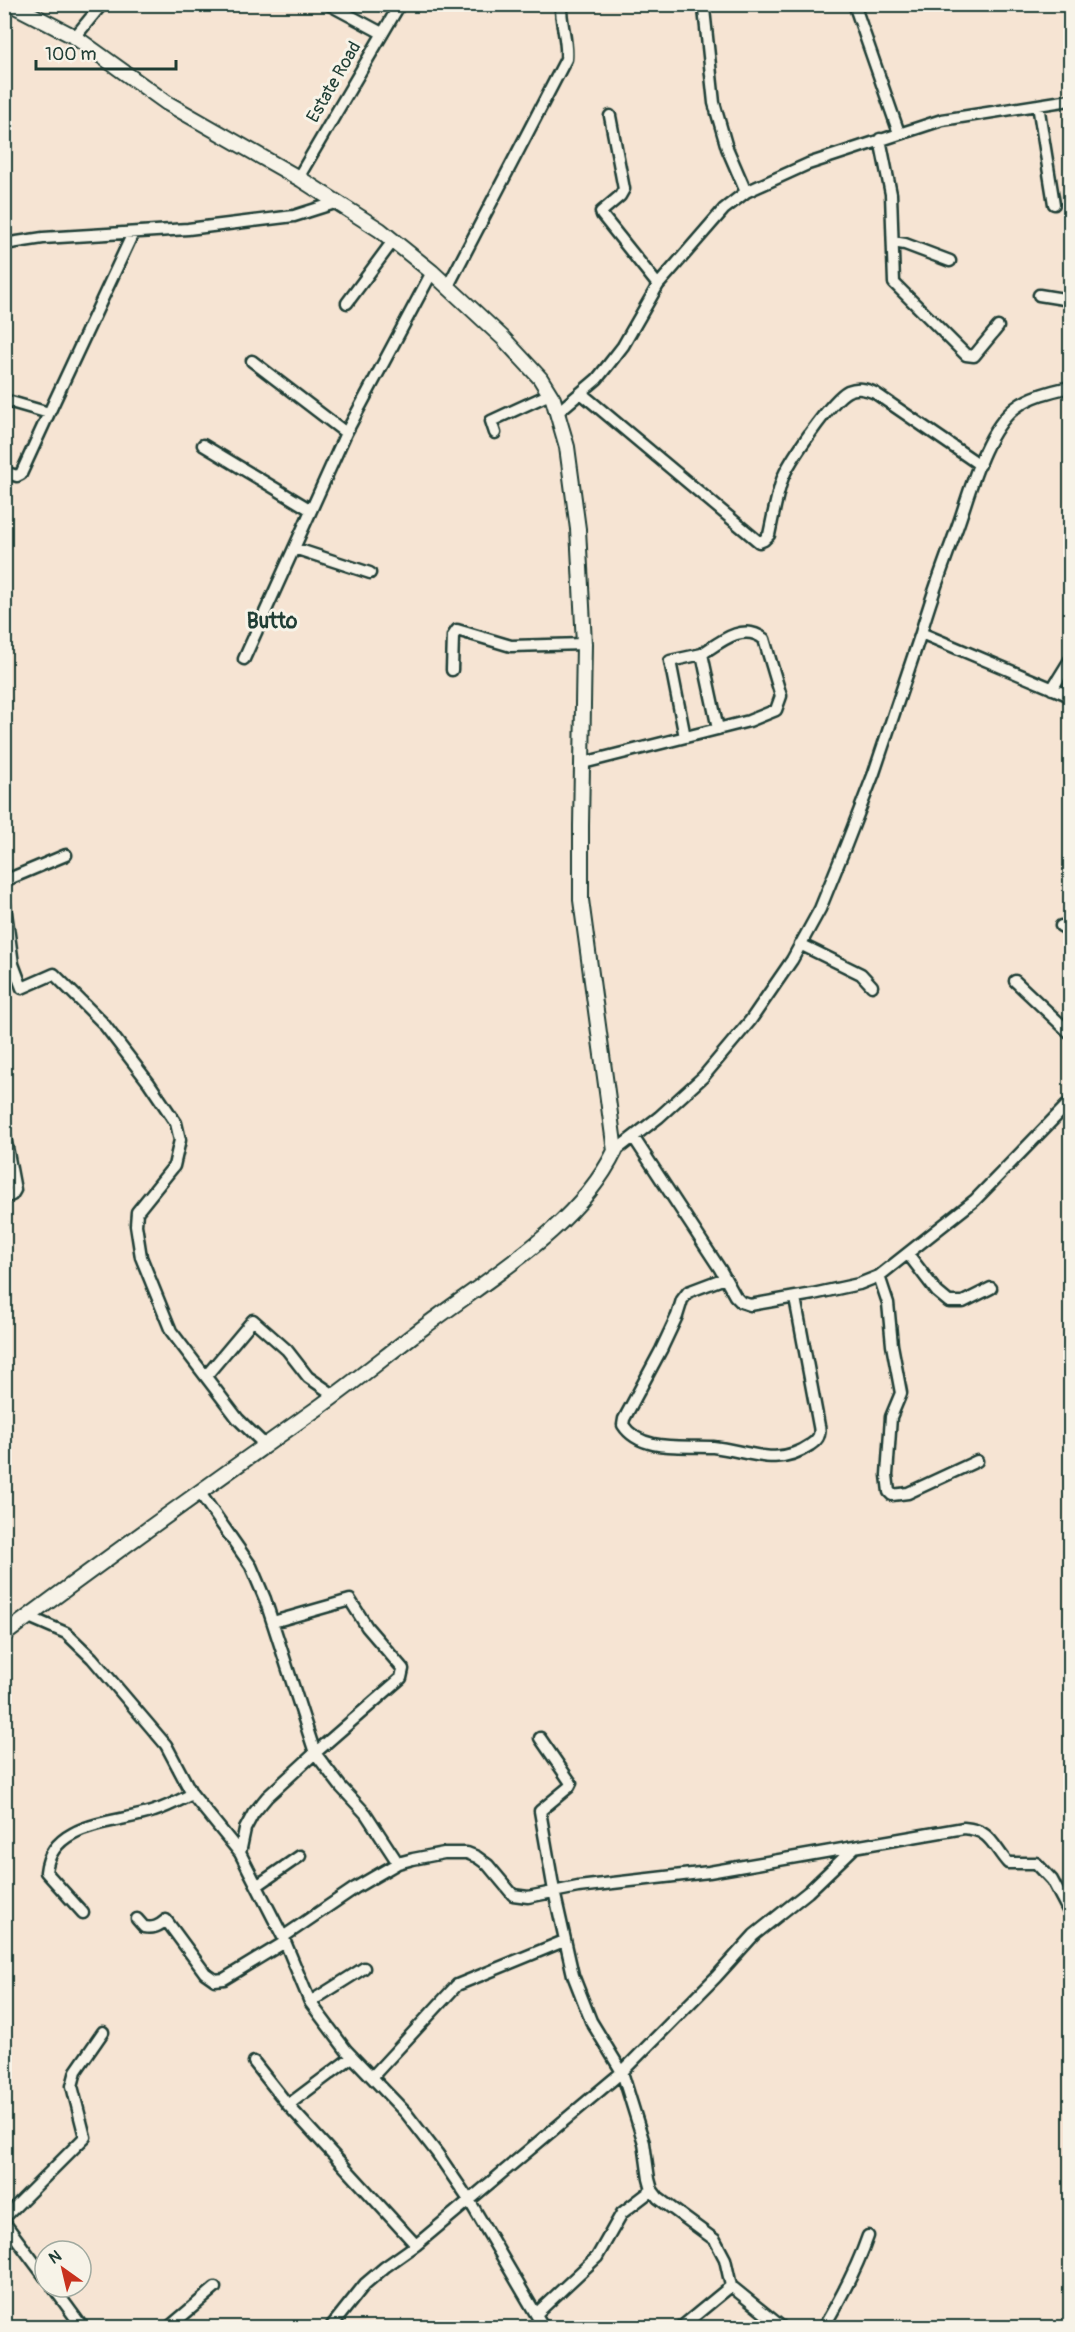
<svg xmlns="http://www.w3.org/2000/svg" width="1075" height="2332" font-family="Pangolin,sans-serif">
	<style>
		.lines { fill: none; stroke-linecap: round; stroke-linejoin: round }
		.minor-casing { stroke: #1f3d34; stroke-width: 15 }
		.tertiary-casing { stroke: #1f3d34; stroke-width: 18 }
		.minor { stroke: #f7f3e8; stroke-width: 10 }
		.tertiary { stroke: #f7f3e8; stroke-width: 14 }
		.labels { text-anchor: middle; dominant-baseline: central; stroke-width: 6; stroke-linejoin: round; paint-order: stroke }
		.street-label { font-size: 18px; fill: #1f3d34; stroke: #f7f3e8 }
		.quarter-label { font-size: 21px; font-weight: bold; fill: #1f3d34; stroke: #f7f3e8 }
	</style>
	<rect width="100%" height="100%" fill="#f6e4d3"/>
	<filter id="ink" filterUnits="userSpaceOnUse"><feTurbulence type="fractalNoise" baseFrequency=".0167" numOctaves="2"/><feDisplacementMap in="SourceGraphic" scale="12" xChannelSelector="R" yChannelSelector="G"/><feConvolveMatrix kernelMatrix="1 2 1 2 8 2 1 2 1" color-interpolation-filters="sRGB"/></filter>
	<g filter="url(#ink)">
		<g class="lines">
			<g class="minor-casing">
				<path id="minor" d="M328,4L382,33
					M854,4L899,133
					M704,9L714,103L727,148L746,192
					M75,37L102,4
					M1038,105L1054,204
					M610,116L624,189L620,196L601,212L602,215L658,285
					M880,139L891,194L894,283L966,355L974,356L998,327
					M298,178L400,4
					M893,242L905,244L950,261
					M4,244L43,238L188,229L294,216L338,202
					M447,288L566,59C568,40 560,23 561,4
					M1039,295L1070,300
					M347,303L393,241
					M252,361L346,433
					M1070,387C1052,391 1030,396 1015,408C984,433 970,492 957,528C944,563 931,597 921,633L1070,696
					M581,393L759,542L764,540L769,535C773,517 776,498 782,480C788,462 832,399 848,391C858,387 866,389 875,393L980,465
					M4,400L49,413L133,233
					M558,412L597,379L609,364L623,346L658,285L724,209L746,192L808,164L942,120L1070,100
					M495,433L491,421L550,394
					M203,445L311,510
					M4,472L17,476L21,474L49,413
					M294,548L370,573
					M244,659L346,433L432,272
					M452,670L453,636L457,630L511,646L584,644
					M1052,689L1070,660
					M685,737L670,661L702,654L718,729
					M583,763L749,721L776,710L781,696L764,639C743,622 720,642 702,654
					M4,881L66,855
					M4,898L13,964L22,988L54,974L103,1023L149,1083L176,1123L180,1140L174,1166L137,1212L136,1225L141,1257L171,1331L238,1419L265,1445
					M1061,926L1070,931
					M800,944L861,974L872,986
					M1015,981L1070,1033
					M4,1131L15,1190L12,1195L4,1198
					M634,1138L720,1269L735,1296L741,1302L750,1305L813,1294L859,1284L879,1276L975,1200L1070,1102
					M615,1151L659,1117L703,1077L750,1021L792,960L820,909L846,845L874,773L921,633
					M908,1254L937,1292L949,1302H963L991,1288
					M879,1276L888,1303L892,1345L901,1393L891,1417L887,1475L889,1492L892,1495L908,1493L977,1461
					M725,1278L688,1292L682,1300L677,1316L661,1350L624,1419L623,1425C641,1453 685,1445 713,1447C749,1451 777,1468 810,1445C818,1440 821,1435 819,1426L795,1298
					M206,1376L253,1320L287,1350L308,1377L334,1395
					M200,1493L251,1566L265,1599L315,1753L267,1797L253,1814L245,1829L240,1853L283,1937L310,2002L346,2050L406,2113L437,2153L469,2200L544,2328
					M29,1617L66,1633L92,1658L166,1745L192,1794L240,1853
					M273,1622L350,1600L367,1627L403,1669L401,1678L315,1753L341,1787L366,1814L398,1863
					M540,1738L571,1783L569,1787L540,1811L554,1891L573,1975L591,2021L622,2072L644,2143L649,2179L652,2190L658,2198L715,2240L725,2259L731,2286L783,2328
					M258,1885L300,1856
					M83,1913L46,1872C51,1821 116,1824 154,1811C167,1807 180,1800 192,1794
					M137,1919L144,1927C153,1929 159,1926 166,1920L205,1973L215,1980L224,1979L285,1942
					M283,1937L355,1888L398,1863L413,1859L444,1853H467L477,1857L488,1865L513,1895L528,1897L578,1887L709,1872L964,1828C991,1830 992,1845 1008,1863H1036L1052,1880L1070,1914
					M310,2002L364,1968
					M254,2062L288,2105L416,2245
					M372,2077L457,1985L564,1941
					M288,2105L352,2057
					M4,2218L85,2137L72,2086L76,2071L103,2032
					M4,2222L45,2277
					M53,2287L83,2328
					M536,2314L597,2257L622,2213L652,2190
					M168,2328L215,2288
					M330,2328L365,2284L385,2267L416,2245L622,2072L716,1977L754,1935L808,1892L854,1848
					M680,2328L731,2286
					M823,2328C841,2298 857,2268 868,2236"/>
			</g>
			<g class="tertiary-casing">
				<path id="tertiary" d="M4,1635C103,1560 204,1489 305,1417C346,1389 384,1357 424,1327C490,1277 578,1227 615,1151L581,900V826L584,644L578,529L567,447L553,399L540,378L503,338L432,272L380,230L302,180L167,103L75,37L11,4"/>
			</g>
			<use href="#minor" class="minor"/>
			<use href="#tertiary" class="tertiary"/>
		</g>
	</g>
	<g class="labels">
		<g class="street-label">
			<text transform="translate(334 82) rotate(-60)">Estate Road</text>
		</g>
		<g class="quarter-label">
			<text x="272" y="621">Butto</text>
		</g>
	</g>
	<rect width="1075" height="2332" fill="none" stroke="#f7f3e8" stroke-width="24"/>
	<rect x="12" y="12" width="1051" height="2308" fill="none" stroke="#1f3d34" stroke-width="2" filter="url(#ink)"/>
	<g transform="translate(63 2269) rotate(326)"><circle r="28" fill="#f7f3e8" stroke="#a1aaa0" stroke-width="1.5"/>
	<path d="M0-4.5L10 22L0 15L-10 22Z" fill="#c8321e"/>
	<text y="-9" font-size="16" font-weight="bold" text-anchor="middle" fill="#1f3d34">N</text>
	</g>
	<path d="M36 60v9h140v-9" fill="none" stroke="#1f3d34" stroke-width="3"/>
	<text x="45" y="60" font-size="18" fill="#1f3d34" stroke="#f7f3e8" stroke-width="4.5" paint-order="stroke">100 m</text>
</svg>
